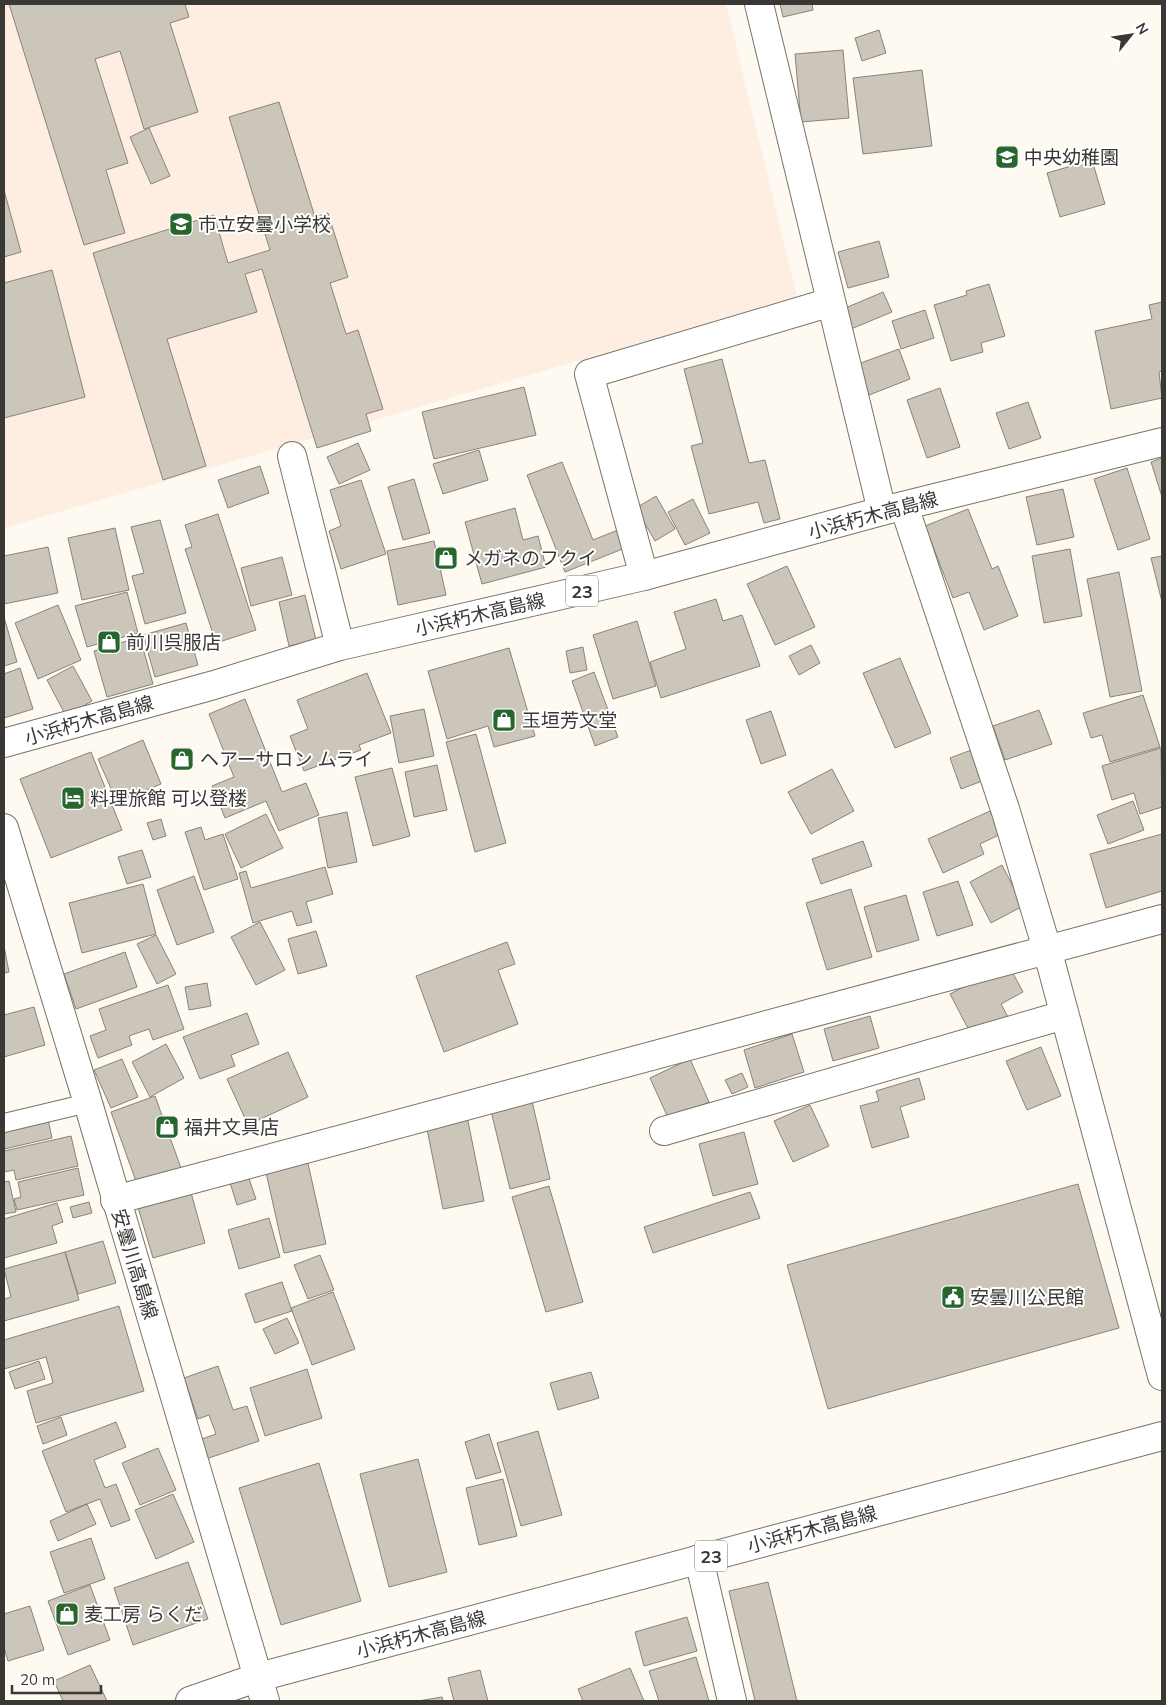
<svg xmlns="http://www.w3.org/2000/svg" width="1166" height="1705" font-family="Mulish,'Noto Sans JP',sans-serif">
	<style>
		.education { fill: #feede1 }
		.building { fill: #cbc5ba; stroke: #89847a }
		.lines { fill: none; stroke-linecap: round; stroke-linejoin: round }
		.lane-casing { stroke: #787369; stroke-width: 20 }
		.street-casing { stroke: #787369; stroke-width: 30 }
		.secondary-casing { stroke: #787369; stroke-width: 30 }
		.primary-casing { stroke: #787369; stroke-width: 30 }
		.lane { stroke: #fff; stroke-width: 18 }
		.street { stroke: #fff; stroke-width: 28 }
		.secondary { stroke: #fff; stroke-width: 28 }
		.primary { stroke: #fff; stroke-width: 28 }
		.labels { text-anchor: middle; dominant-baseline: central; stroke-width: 4; stroke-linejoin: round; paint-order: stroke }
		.shield { fill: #fff; stroke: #757471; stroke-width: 1 }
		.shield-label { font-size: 18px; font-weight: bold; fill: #3a3834 }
		.poi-label { font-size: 19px; fill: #3a3834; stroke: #fff; text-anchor: start }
		.street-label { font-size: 19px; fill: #3a3834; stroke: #fff }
	</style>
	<rect width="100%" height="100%" fill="#fefaf1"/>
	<path class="education" d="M4,4H726L797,297L4,528Z"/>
	<path class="building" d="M9,4H185L189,17L170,23L198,112L144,129L120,51L95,59L128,163L106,170L125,233L84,245Z
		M780,4H812L813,10L783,17Z
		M879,30L886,53L862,61L855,38Z
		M843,50L849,118L801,122L795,54Z
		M922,70L932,146L863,154L853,78Z
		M279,102L315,217L328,213L348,277L330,283L346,334L358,330L383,409L366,414L371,431L317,448L262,269L245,274L257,312L167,339L206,466L163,480L93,253L214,215L228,263L270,250L229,117Z
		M149,128L170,176L151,184L130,137Z
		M1092,160L1105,204L1060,217L1047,173Z
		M4,190L21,252L4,257Z
		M879,241L889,277L848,288L838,252Z
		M52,270L85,397L4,418V283Z
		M989,284L1005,336L981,343L983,352L951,361L934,305L967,295L966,291Z
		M883,292L892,312L851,329L843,309Z
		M1162,302V371L1159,372L1162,398L1111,409L1095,331L1152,319L1149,305Z
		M925,310L934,338L901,349L892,321Z
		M899,349L910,379L869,395L858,364Z
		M722,359L749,463L765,460L780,519L764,523L758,502L709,514L691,446L703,443L684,369Z
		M524,387L536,435L434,459L422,412Z
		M940,388L960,447L927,458L907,400Z
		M1028,402L1041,438L1009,449L996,413Z
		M358,443L370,470L339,484L327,457Z
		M479,450L488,480L443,494L433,464Z
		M1162,458V497L1151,462Z
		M562,462L593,540L623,528L630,546L565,572L527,475Z
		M260,466L269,493L228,508L218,480Z
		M1127,468L1150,539L1118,550L1094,479Z
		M414,479L430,533L403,540L388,487Z
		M361,480L386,554L341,569L329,531L341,526L330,490Z
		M1063,489L1074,537L1037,545L1026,497Z
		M656,496L675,529L655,541L636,508Z
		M693,499L710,533L685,545L668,512Z
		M515,508L523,540L538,536L546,567L482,584L465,522Z
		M968,509L992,569L998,566L1018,616L984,630L969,592L953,598L925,526Z
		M218,514L256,630L216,643L185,549L192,547L185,525Z
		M160,520L186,613L145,624L132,576L144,573L131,527Z
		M115,528L129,590L82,600L68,538Z
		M434,541L446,595L398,605L387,551Z
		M48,547L58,593L4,604V556Z
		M1070,549L1082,616L1044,623L1032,556Z
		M1162,556V602L1151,558Z
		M282,557L292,595L251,606L241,568Z
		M787,566L815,627L775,645L747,584Z
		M1119,572L1142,691L1110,697L1087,579Z
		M127,592L138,633L87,647L75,606Z
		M305,595L316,640L289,646L279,602Z
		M716,599L723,621L742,615L760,666L661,698L650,662L686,649L674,612Z
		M58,605L81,660L38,679L15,623Z
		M4,617L17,662L4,666Z
		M637,621L656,686L613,699L593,635Z
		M186,623L198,665L155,677L143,635Z
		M140,637L153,684L107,697L94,651Z
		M811,645L820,663L799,675L789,656Z
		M583,647L587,670L570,673L566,651Z
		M509,648L535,736L494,747L488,726L447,739L428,671Z
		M900,658L931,733L895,748L863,673Z
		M73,666L92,701L66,716L47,680Z
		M20,668L33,709L4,718V674Z
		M594,672L618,737L595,746L572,681Z
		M367,673L391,733L359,745L361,750L304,771L290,736L308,729L297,700Z
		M1143,695L1160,747L1110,762L1102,735L1091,738L1083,713Z
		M245,699L282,792L306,783L319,815L279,831L266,801L225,818L212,786L234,777L209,714Z
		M424,709L434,756L399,763L390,716Z
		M1039,710L1052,744L1005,760L993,726Z
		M771,711L786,755L761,764L746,720Z
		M476,734L506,843L475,852L446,742Z
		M143,740L161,784L117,802L98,759Z
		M1161,748L1162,807L1140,814L1134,793L1112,800L1102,766Z
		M974,749L985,780L961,789L950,758Z
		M91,752L122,830L51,858L20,779Z
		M437,765L447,810L414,817L405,772Z
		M392,768L410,836L373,846L355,777Z
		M832,769L854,811L811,834L788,792Z
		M1133,801L1144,830L1108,844L1097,815Z
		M990,811L1001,834L980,844L984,854L943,873L928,839Z
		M347,812L357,862L328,868L318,818Z
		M266,814L283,848L241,868L225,834Z
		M161,819L166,836L153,840L147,823Z
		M201,827L205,840L223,834L238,879L204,890L185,832Z
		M1162,834V891L1106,908L1090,854Z
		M863,841L872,866L821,884L812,859Z
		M142,850L151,877L127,884L118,857Z
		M1002,865L1023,906L991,923L970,882Z
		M325,867L333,894L306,902L312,922L297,926L292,911L253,923L239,873L246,871L251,888Z
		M194,876L214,932L177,945L157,890Z
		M958,881L973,925L937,936L923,892Z
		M143,884L156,934L82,953L69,903Z
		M851,889L872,957L827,970L806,903Z
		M906,895L919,940L877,952L864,907Z
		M260,922L285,970L256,985L231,937Z
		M316,931L327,966L298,974L288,939Z
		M156,935L176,974L157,984L137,944Z
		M507,942L515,964L498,970L518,1024L444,1052L416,976Z
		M4,946L9,972L4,973Z
		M125,952L137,987L76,1009L64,974Z
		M1008,964L1023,992L1001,1004L1008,1017L972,1036L950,994Z
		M207,983L211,1006L189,1010L185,987Z
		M168,985L184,1029L153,1040L149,1029L129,1036L132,1045L98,1058L90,1036L106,1030L99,1009Z
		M34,1007L45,1045L4,1057V1015Z
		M247,1013L259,1044L231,1055L235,1066L200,1079L183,1037Z
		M870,1016L879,1048L833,1061L824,1029Z
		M792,1034L804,1072L755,1088L744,1050Z
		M166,1044L184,1078L150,1097L132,1062Z
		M1041,1047L1061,1096L1027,1110L1006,1061Z
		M288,1052L308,1097L248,1125L227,1079Z
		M122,1059L138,1097L111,1108L94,1070Z
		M690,1059L709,1102L669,1120L650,1078Z
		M742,1073L748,1087L732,1094L725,1080Z
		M919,1078L925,1099L900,1107L909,1137L872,1148L860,1106L879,1101L876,1091Z
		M155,1096L181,1168L137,1184L111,1112Z
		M532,1101L550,1179L510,1189L491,1111Z
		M810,1105L829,1146L793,1162L774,1121Z
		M467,1116L484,1201L443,1209L426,1124Z
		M48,1119L52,1138L4,1149V1129Z
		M744,1132L758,1184L713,1196L699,1144Z
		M71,1136L78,1166L16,1180L14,1170L4,1172V1151Z
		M307,1159L326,1244L284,1253L265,1168Z
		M245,1167L256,1199L237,1205L227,1173Z
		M78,1168L84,1195L17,1210L14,1199L21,1197L18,1182Z
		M9,1181L16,1212L4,1214V1182Z
		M1078,1184L1119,1328L828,1409L787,1265Z
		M549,1186L583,1302L546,1312L512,1197Z
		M190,1189L205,1243L153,1258L137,1204Z
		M750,1192L760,1218L653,1253L644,1227Z
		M89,1202L92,1213L73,1218L70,1207Z
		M57,1203L63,1222L52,1226L57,1243L4,1258V1219Z
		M269,1218L280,1257L239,1269L228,1230Z
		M103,1241L116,1283L78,1294L65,1252Z
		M65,1252L79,1300L4,1321V1299L11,1297L4,1269Z
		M320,1255L334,1290L308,1299L294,1265Z
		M282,1282L292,1311L255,1323L245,1294Z
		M333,1292L355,1349L312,1365L291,1308Z
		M119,1306L144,1391L36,1423L27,1391L53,1383L46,1357L4,1369V1340Z
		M287,1318L299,1343L275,1354L263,1329Z
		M39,1361L45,1379L15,1389L9,1372Z
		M218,1366L233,1410L247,1406L259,1441L206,1459L199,1440L216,1434L209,1415L198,1419L184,1378Z
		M307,1369L322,1418L265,1436L250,1388Z
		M591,1372L599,1398L558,1410L550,1383Z
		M61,1417L67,1435L43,1444L37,1426Z
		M116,1422L126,1447L94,1460L105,1488L116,1484L130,1520L111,1527L100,1499L66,1512L42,1451Z
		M538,1431L562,1515L521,1526L497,1443Z
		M489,1434L501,1472L476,1479L465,1442Z
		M158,1448L176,1490L140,1505L122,1463Z
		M418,1459L447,1572L389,1587L360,1474Z
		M319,1463L361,1601L281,1625L239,1488Z
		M503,1479L517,1536L479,1545L466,1488Z
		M173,1494L194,1542L156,1559L135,1510Z
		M87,1504L96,1524L58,1541L50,1521Z
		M91,1538L105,1579L64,1593L50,1552Z
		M188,1562L208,1619L133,1645L114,1588Z
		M768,1582L797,1701H755L729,1591Z
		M90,1585L110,1640L68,1655L48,1601Z
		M30,1606L44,1650L8,1661L4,1648V1614Z
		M687,1617L697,1651L644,1666L635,1632Z
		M696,1657L709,1701H659L649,1671Z
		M90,1665L107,1701H63L54,1681Z
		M630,1668L644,1701H583L578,1689Z
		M480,1670L488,1701H454L448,1678Z
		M442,1697L443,1701H418Z"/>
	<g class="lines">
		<g class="lane-casing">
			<path id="lane" d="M4,1123L88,1103"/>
		</g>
		<g class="street-casing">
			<path id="street" d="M759,4L882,511
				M292,456L340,646
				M904,506L1006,812L1047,949L1162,1376
				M644,576L589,374L831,302
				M664,1131L1064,1015
				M115,1200L1162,919
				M699,1559L732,1701"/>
		</g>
		<g class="secondary-casing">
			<path id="secondary" d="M4,828L88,1103L265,1701
				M190,1701L259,1677"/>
		</g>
		<g class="primary-casing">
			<path id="primary" d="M4,743L214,685L340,646L644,576L882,511L1162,442
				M259,1677L1162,1436"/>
		</g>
		<use href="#lane" class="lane"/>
		<use href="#street" class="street"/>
		<use href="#secondary" class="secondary"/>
		<use href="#primary" class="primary"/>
	</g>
	<defs>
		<g id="school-square" transform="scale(1.25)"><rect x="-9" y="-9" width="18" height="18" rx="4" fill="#28662e" stroke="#fff"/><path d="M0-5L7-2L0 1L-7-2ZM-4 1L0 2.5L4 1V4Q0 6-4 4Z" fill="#fff"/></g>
		<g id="shop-square" transform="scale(1.25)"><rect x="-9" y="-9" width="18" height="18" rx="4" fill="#28662e" stroke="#fff"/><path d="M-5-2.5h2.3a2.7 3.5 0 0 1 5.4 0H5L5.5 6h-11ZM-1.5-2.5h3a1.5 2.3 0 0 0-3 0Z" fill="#fff"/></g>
		<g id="hotel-square" transform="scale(1.25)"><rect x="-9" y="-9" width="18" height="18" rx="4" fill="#28662e" stroke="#fff"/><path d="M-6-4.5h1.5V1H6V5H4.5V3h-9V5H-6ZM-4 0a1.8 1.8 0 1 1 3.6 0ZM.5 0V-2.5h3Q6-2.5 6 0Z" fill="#fff"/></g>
		<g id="civic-square" transform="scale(1.25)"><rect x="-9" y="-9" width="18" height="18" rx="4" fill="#28662e" stroke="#fff"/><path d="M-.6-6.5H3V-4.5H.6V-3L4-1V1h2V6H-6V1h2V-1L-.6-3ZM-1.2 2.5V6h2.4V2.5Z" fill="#fff"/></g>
	</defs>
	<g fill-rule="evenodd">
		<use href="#school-square" x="1007" y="157"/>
		<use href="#school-square" x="181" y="224"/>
		<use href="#shop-square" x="446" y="558"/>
		<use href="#shop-square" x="109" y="642"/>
		<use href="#shop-square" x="504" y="720"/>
		<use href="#shop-square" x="182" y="759"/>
		<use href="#hotel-square" x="73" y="798"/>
		<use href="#shop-square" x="167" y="1127"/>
		<use href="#civic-square" x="953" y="1297"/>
		<use href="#shop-square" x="67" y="1614"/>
	</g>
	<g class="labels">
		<g class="shield">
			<rect x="566" y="575.5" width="32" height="31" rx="4"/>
			<rect x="695" y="1540.5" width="32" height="31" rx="4"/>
		</g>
		<g class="shield-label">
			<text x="582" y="591">23</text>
			<text x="711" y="1556">23</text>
		</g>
		<g class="poi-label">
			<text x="1024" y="157">中央幼稚園</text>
			<text x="198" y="224">市立安曇小学校</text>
			<text x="464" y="558">メガネのフクイ</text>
			<text x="126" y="642">前川呉服店</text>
			<text x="522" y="720">玉垣芳文堂</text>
			<text x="200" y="759">ヘアーサロン ムライ</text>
			<text x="90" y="798">料理旅館 可以登楼</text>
			<text x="184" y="1127">福井文具店</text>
			<text x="970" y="1297">安曇川公民館</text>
			<text x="84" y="1614">麦工房 らくだ</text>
		</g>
		<g class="street-label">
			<text transform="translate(873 515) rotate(-15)">小浜朽木高島線</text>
			<text transform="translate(480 614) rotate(-13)">小浜朽木高島線</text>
			<text transform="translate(89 720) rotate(-16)">小浜朽木高島線</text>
			<text transform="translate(135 1264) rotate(73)">安曇川高島線</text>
			<text transform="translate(812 1529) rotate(-15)">小浜朽木高島線</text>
			<text transform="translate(421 1634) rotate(-15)">小浜朽木高島線</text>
		</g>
	</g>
	<rect width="1166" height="1705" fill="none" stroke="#3a3834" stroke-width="10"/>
	<g transform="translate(1131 35) rotate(60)" stroke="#ffffff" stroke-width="4" paint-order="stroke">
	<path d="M0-4L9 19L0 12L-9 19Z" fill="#3a3834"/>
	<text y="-8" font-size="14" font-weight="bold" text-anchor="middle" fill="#3a3834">N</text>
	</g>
	<path d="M12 1685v8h89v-8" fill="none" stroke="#3a3834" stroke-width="2.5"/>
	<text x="20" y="1685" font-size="15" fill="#3a3834" stroke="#ffffff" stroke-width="4" paint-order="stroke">20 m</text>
</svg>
